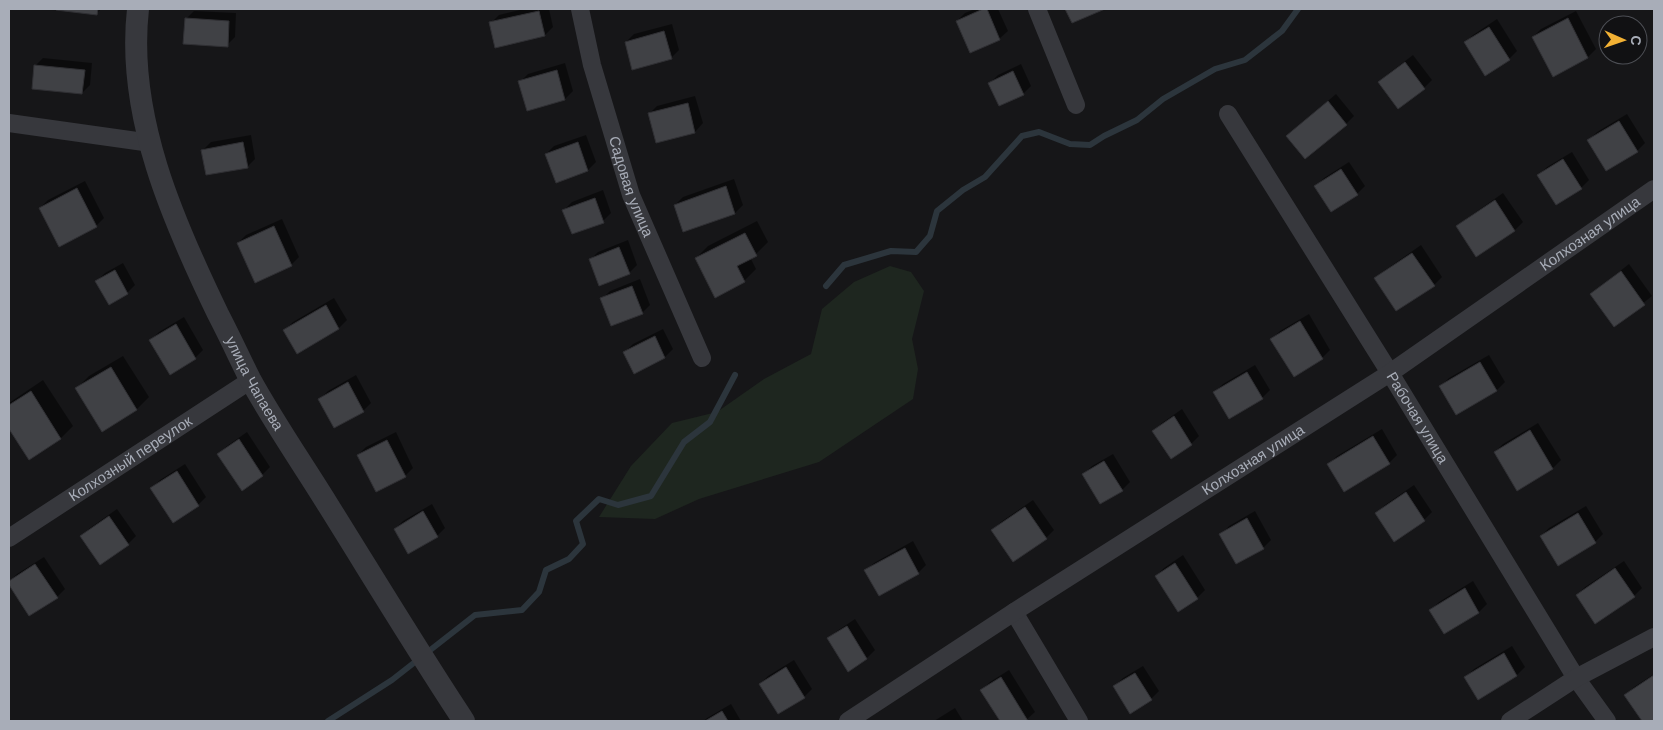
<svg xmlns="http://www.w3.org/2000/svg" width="1663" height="730" font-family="'DM Sans',sans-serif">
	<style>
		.green { fill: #1e261f }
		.shadow { fill: #0007 }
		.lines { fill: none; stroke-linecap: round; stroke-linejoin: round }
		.stream { stroke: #2c353c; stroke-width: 6 }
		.building { fill: #404145; stroke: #303034 }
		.minor { stroke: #37383d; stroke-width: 18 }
		.tertiary { stroke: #37383d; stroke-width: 22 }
		.labels { text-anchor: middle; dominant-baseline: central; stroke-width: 4.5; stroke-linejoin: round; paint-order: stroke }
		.street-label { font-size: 15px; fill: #a8adb8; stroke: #111113 }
	</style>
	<rect width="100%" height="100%" fill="#161618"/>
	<path class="green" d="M890,266L911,272L924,291L912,339L918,369L913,399L819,462L699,499L655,519L599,517L631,466L672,423L717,412L764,379L811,354L822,309L854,282Z"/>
	<path class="shadow" d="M57,9H101L97,13Z
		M524,9H549L553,27L545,35L491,23L499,15Z
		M975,9H998L1008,31L999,39L957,21L965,13Z
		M194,11L236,13L235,37L227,45L186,19Z
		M1576,11L1596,49L1588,57L1553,75L1533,37L1541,29Z
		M1497,19L1517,51L1509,59L1465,43L1473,35Z
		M672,24L679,50L671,58L626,42L634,34Z
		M1413,55L1432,80L1424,88L1380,82L1388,74Z
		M43,58L92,63L90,85L82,93L35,66Z
		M565,63L573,91L565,99L520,82L528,74Z
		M1021,64L1031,86L1023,94L990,83L998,75Z
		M1336,94L1354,116L1346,124L1287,136Z
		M695,96L703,123L695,132L657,142L649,114L657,106Z
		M1627,114L1645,143L1637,151L1589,140L1597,132Z
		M251,135L255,159L247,167L203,150L211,142Z
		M586,135L596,162L588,170L557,181L546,154L554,146Z
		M1572,152L1589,180L1581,188L1539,175L1547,167Z
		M1349,162L1365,186L1357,194L1316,186L1324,178Z
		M734,179L743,205L735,213L684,230L675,205L683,197Z
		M85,181L104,218L96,226L40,208L48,200Z
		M603,190L611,213L603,221L564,210L572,202Z
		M1503,193L1523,222L1515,230L1477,256L1458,227L1466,219Z
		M282,219L299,257L291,265L238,243L246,235Z
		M757,221L768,242L756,254L750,257L756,269L744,281L696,258L708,246Z
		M628,240L637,265L629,273L590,260L598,252Z
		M1421,245L1442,277L1434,285L1376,279L1384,271Z
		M123,263L135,285L127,293L97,281L105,273Z
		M1629,264L1652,296L1615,326L1591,294Z
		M640,279L650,305L642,313L602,299L610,291Z
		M334,298L347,320L339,328L285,330L293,322Z
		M1309,314L1330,350L1322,358L1272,339L1280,331Z
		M184,317L203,350L195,358L151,340L159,332Z
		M663,329L673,349L665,357L635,372L625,352L633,344Z
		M1489,355L1505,382L1497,390L1457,413L1441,386L1449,378Z
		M123,356L149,397L137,409L77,388L89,376Z
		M1255,365L1270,390L1262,398L1215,392L1223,384Z
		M356,375L371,403L363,411L320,399L328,391Z
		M43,380L73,426L61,438L29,458L9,427V403Z
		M1182,409L1199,436L1191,444L1171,457L1154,431L1162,423Z
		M1538,423L1561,460L1553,468L1518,489L1495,452L1503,444Z
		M1382,429L1397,455L1389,463L1344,490L1329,464L1337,456Z
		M247,432L270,467L262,475L219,454L227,446Z
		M396,432L413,468L405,476L358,455L366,447Z
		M1113,454L1130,482L1122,490L1084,474L1092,466Z
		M185,464L206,497L198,505L173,521L152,488L160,480Z
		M1414,485L1432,512L1424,520L1395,540L1377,513L1385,505Z
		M1033,500L1054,530L1046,538L993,530L1001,522Z
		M432,504L445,528L437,536L395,529L403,521Z
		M1586,506L1603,534L1595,542L1558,564L1541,536L1549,528Z
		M117,509L136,536L128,544L82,536L90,528Z
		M1255,511L1271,540L1263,548L1237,563L1221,535L1229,526Z
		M913,541L926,565L918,573L866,571L874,563Z
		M1183,555L1205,590L1197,598L1178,610L1156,576L1164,568Z
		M44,557L65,589L57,597L30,614L9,582L17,574Z
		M1624,561L1642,588L1634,596L1577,595L1585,587Z
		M1473,581L1487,604L1479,612L1444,633L1431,610L1439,602Z
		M855,619L875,650L867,658L848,670L829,639L837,631Z
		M1512,646L1525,667L1517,675L1478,698L1466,677L1474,669Z
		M794,660L812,689L804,697L760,684L768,676Z
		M1143,666L1159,691L1151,699L1115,686L1123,678Z
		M1009,670L1035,712L1025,721H1002L982,690L990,682Z
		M1654,674V721H1643L1626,695L1634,687Z
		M731,704L741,721H704L707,718Z
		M955,708L963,721H934Z"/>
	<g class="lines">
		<path class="stream" d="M826,286L844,265L891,251L916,252L930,236L937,211L963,190L985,177L1022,136L1039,132L1070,144L1090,145L1104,136L1137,120L1163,99L1215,69L1245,60L1282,31L1298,9
			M328,721L392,680L475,615L522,610L539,592L546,570L569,559L583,544L576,521L599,499L618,505L651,496L684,442L710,422L735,375"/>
	</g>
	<path class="building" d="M56,9H98L97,15L56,10Z
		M983,9H987L1000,40L970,53L956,21Z
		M1065,9H1105L1072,23Z
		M539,11L545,36L495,48L489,22Z
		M185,18L229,21L228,47L183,44Z
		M1568,18L1588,58L1553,77L1532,37Z
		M1489,27L1510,60L1485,76L1464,42Z
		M664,31L672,59L632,70L625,42Z
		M1405,62L1425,89L1398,109L1378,82Z
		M34,65L85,70L82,94L32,89Z
		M557,70L565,100L527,111L518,81Z
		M1013,71L1024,95L999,106L988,83Z
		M1328,101L1347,125L1305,159L1286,136Z
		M688,103L695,133L656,143L648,113Z
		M1619,121L1638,152L1606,171L1587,140Z
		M243,142L248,168L206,175L201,150Z
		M578,142L588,171L556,183L545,154Z
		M1563,159L1582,189L1556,205L1537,175Z
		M1341,169L1358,195L1331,212L1314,186Z
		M726,186L735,214L683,232L674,205Z
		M77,188L97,227L59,247L39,208Z
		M595,198L604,223L572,234L562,210Z
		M1495,200L1515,231L1476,257L1456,226Z
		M274,226L292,266L255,283L237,243Z
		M745,233L757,256L737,266L745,282L715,298L695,258Z
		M619,247L630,274L599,286L589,259Z
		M1412,253L1435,286L1396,311L1374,278Z
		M115,270L128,294L109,305L95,281Z
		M1621,271L1645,305L1614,327L1590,294Z
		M632,286L643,314L611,326L600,298Z
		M326,305L339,329L297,354L283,330Z
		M1300,321L1323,359L1294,377L1270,339Z
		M176,324L196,359L170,375L149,340Z
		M655,336L665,358L634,374L623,352Z
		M1480,362L1497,391L1456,415L1439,386Z
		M111,367L137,410L102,432L75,388Z
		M1247,372L1263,399L1229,419L1213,392Z
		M348,382L364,412L334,428L318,399Z
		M31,391L61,439L29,460L9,429V405Z
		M1174,416L1192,445L1171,459L1152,431Z
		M1530,430L1553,469L1517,491L1494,452Z
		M1373,436L1390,464L1344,492L1327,464Z
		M239,439L263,476L242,491L217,454Z
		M387,440L406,477L376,492L357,455Z
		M1104,461L1123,491L1100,504L1082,474Z
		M177,471L199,506L173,523L150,488Z
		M1406,492L1425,521L1394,542L1375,513Z
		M1025,507L1047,539L1013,562L991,530Z
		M423,511L438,537L408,554L394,529Z
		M1578,513L1596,543L1558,566L1540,536Z
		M109,516L129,545L100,565L80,536Z
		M1247,518L1264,549L1236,564L1219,534Z
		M905,548L919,574L879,596L864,570Z
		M1175,563L1198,599L1178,612L1155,576Z
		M35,564L58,598L29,616L9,585V581Z
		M1615,568L1635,597L1595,624L1576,595Z
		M1465,588L1479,613L1444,634L1429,610Z
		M847,626L867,659L848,672L827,638Z
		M1504,653L1517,676L1478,700L1464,677Z
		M786,667L805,698L778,714L759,684Z
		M1135,673L1152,700L1130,714L1113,686Z
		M1654,675V721H1642L1624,695Z
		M1001,677L1028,721H1000L980,690Z
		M722,711L728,721H705Z"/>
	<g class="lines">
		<g class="minor">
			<path id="s1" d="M580,9L592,65L631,195L702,358"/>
			<path d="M1037,9L1076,105"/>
			<path id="s2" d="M1228,114L1390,373L1576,678L1607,721"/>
			<path d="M9,123L151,143"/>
			<path id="s3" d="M9,538L251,380"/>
			<path d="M1014,612L1079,721"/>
			<path id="s4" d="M848,721L1014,612L1390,373L1654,189"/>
			<path d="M1510,721L1576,678L1654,637"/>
		</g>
		<path class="tertiary" id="s5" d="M138,9C126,115 173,221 218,314C229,335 239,357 250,379C273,421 302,463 328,505C373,577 417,650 464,721"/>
	</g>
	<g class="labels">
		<g class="street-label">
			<text stroke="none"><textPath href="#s1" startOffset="185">Садовая улица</textPath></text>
			<text stroke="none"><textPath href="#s4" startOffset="888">Колхозная улица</textPath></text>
			<text stroke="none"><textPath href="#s5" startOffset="398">улица Чапаева</textPath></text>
			<text stroke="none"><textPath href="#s2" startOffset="358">Рабочая улица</textPath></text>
			<text stroke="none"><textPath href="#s3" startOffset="145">Колхозный переулок</textPath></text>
			<text stroke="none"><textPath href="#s4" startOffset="482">Колхозная улица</textPath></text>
		</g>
	</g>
	<rect width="1663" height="730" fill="none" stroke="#a8adb8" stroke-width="20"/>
	<g transform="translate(1623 40) rotate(92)"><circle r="24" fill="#111113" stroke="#4d4f55"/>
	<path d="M0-4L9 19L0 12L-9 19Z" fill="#f2b134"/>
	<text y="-8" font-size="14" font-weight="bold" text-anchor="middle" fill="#a8adb8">С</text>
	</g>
</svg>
